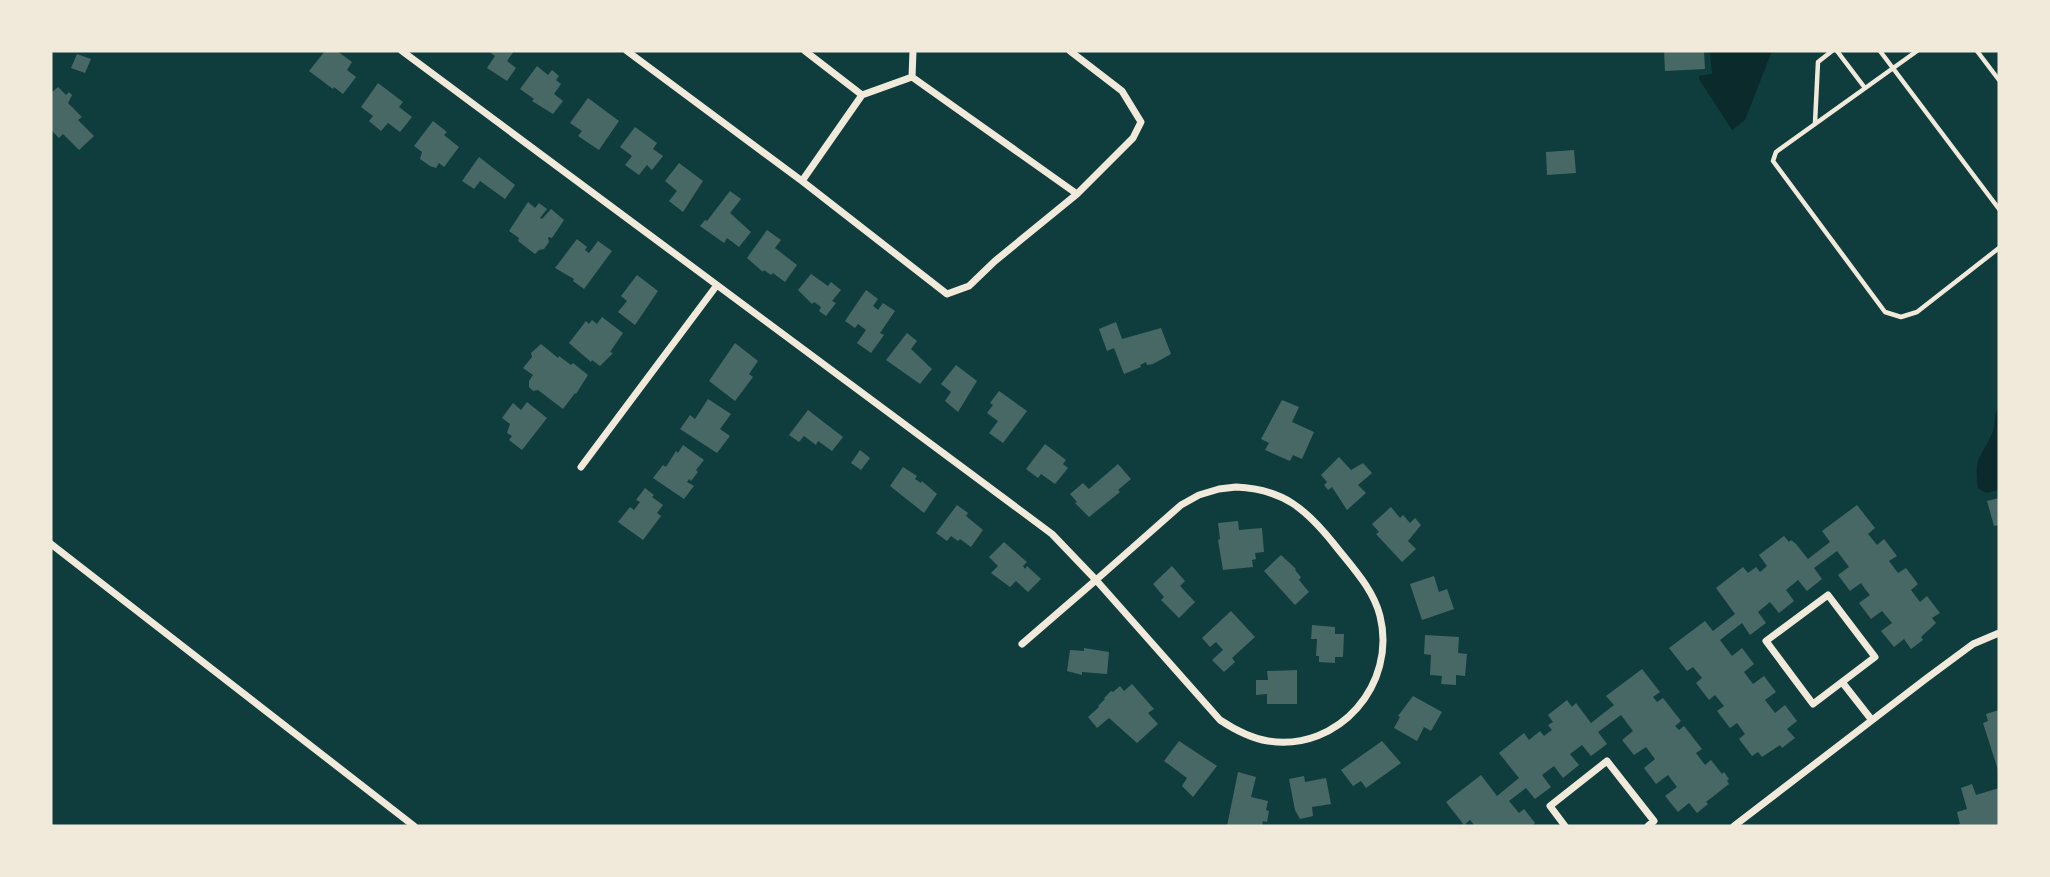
<svg xmlns="http://www.w3.org/2000/svg" width="2050" height="877" font-family="'Sofia Sans Condensed',sans-serif">
	<style>
		.water { fill: #0a2a2b }
		.building { fill: #486865 }
		.lines { fill: none; stroke-linecap: round; stroke-linejoin: round }
		.service { stroke: #f1e9da; stroke-width: 4.5 }
		.minor { stroke: #f1e9da; stroke-width: 7 }
	</style>
	<rect width="100%" height="100%" fill="#0f3d3e"/>
	<path class="water" d="M1710,51H1772L1745,120L1732,130L1699,79V76L1712,74Z
		M1999,407V490L1986,493L1978,488C1974,457 1980,459 1992,434C1997,424 1992,415 1999,407Z"/>
	<path class="building" d="M325,51H337L352,62L347,70L356,77L343,94L334,87L333,89L309,71Z
		M488,51H514L507,61L516,68L507,81L487,68L495,56Z
		M1664,51H1704L1705,69L1665,71Z
		M77,54L91,59L85,73L71,68Z
		M537,66L548,75L552,70L559,76L556,80L561,84L554,94L563,101L553,114L532,101L534,99L520,89Z
		M378,83L403,102L399,107L412,117L400,132L388,123L381,131L369,121L373,116L361,107Z
		M58,87L66,95L69,92L72,95L68,103L82,117L78,120L94,136L79,150L63,134L59,138L51,130V93Z
		M588,98L619,121L599,150L578,136L582,131L570,123Z
		M433,121L447,132L444,135L459,147L444,167L439,163L436,168L430,166L420,159L422,152L414,146Z
		M635,127L657,143L653,149L663,156L652,170L647,165L639,175L625,165L632,156L620,147Z
		M1574,150L1576,173L1547,175L1546,152Z
		M479,157L515,185L505,199L480,181L474,189L462,181Z
		M679,163L703,181L683,212L669,201L677,191L665,181Z
		M730,191L741,199L730,213L751,232L739,247L727,238L724,243L700,226L705,220L707,221Z
		M528,202L535,208L539,203L547,209L540,218L542,219L551,209L564,220L552,238L548,237L549,242L544,249L539,250L535,254L518,241L519,238L509,231Z
		M767,230L781,240L775,248L797,265L785,282L773,273L771,275L764,270L763,272L747,258Z
		M577,239L587,247L585,250L589,253L598,241L612,251L584,289L573,281L574,279L555,268Z
		M811,274L828,286L831,282L841,290L832,301L836,303L826,316L819,311L821,307L814,302L812,304L798,290Z
		M637,275L658,291L635,325L618,312L627,301L621,296Z
		M866,290L878,299L873,306L878,310L883,303L895,311L880,333L884,335L871,353L857,343L866,330L858,324L855,328L845,321Z
		M602,317L623,333L610,352L613,353L600,366L592,360L591,362L569,343L586,321L589,324L592,320L597,324Z
		M1116,322L1122,339L1161,328L1171,354L1153,364L1147,365L1146,362L1140,365L1141,367L1124,374L1114,348L1107,351L1099,329Z
		M907,333L917,341L911,349L932,369L920,384L886,360Z
		M735,343L758,361L749,374L753,377L735,401L709,381Z
		M541,344L558,358L559,356L571,365L573,363L588,375L576,394L575,393L563,409L538,390L533,391L529,387V381L533,375L523,368L532,357L531,353Z
		M956,365L977,381L958,412L945,401L951,392L941,384Z
		M999,391L1027,411L1003,443L989,433L998,421L987,413L993,405L990,403Z
		M708,399L731,414L720,429L730,436L717,453L680,429L690,415L695,419Z
		M1282,400L1299,407L1292,422L1314,432L1302,459L1293,455L1290,461L1265,450L1269,443L1261,439Z
		M527,402L547,418L522,450L509,440L512,436L507,433L510,424L502,418L513,403L521,410Z
		M808,410L843,437L832,451L818,441L816,445L804,436L799,442L789,435Z
		M1045,444L1066,460L1063,464L1068,468L1055,484L1041,474L1038,478L1026,469Z
		M683,445L704,460L696,470L698,472L691,481L689,479L687,482L694,486L684,499L653,478L663,465L666,467L676,451L678,453Z
		M860,450L870,458L861,470L851,463Z
		M1339,457L1351,470L1363,463L1372,473L1358,485L1366,493L1347,510L1332,487L1328,490L1324,485L1327,482L1321,475Z
		M1118,464L1131,479L1118,490L1120,492L1089,517L1075,503L1077,502L1070,494L1083,483L1089,489Z
		M903,467L917,476L915,479L921,483L922,481L937,494L924,513L890,486Z
		M645,488L654,495L652,497L663,505L657,513L661,516L643,540L618,522L630,507L634,510L640,502L636,500Z
		M1999,498V525L1994,526L1987,501Z
		M957,505L968,513L966,516L983,530L971,547L960,539L958,541L951,536L947,541L936,533Z
		M1857,505L1875,528L1868,534L1877,545L1884,539L1897,556L1889,561L1898,573L1906,568L1918,584L1911,590L1920,602L1927,596L1940,613L1932,618L1936,623L1921,637L1923,640L1911,649L1904,639L1894,647L1881,631L1892,623L1882,611L1871,619L1859,603L1870,595L1865,589L1861,583L1850,591L1838,575L1849,567L1837,551L1814,568L1822,579L1807,591L1798,580L1786,590L1794,601L1779,613L1770,602L1758,612L1766,623L1750,635L1742,623L1720,640L1732,656L1742,648L1754,664L1744,672L1753,684L1764,676L1776,692L1765,700L1775,713L1785,705L1797,721L1787,729L1795,738L1782,748L1780,745L1762,757L1758,752L1752,756L1739,739L1745,734L1737,723L1730,728L1717,711L1724,706L1715,695L1709,700L1696,683L1702,678L1693,667L1687,671L1669,648L1705,621L1713,631L1735,614L1716,588L1743,567L1748,573L1756,567L1760,572L1767,566L1759,555L1784,536L1789,542L1791,540L1796,544L1808,559L1830,542L1822,531Z
		M1391,507L1400,518L1403,515L1410,523L1415,518L1421,525L1408,541L1416,549L1402,562L1376,534L1379,532L1372,524Z
		M1238,521L1239,530L1262,528L1264,552L1255,553L1256,559L1252,560L1253,567L1223,570L1218,540L1220,539L1218,523Z
		M1004,542L1027,562L1023,566L1025,569L1027,566L1041,579L1028,592L1016,581L1010,587L991,573L998,566L989,557Z
		M1281,555L1296,569L1295,570L1301,577L1299,580L1309,592L1295,605L1264,571Z
		M1172,566L1185,581L1180,586L1195,602L1179,618L1161,600L1164,597L1153,584Z
		M1434,576L1439,592L1447,589L1454,609L1422,620L1410,584Z
		M1231,611L1255,637L1232,658L1235,662L1224,672L1212,660L1223,650L1216,642L1210,647L1202,638Z
		M1312,625L1335,627V634H1344L1343,657H1335V663L1319,662V656H1316L1317,639H1311Z
		M1425,635L1459,637L1458,653L1467,654L1465,676L1456,675V685L1441,684L1442,676L1430,675L1431,655L1424,654Z
		M1084,648L1109,652L1107,674L1082,672V675L1067,671L1070,650L1084,651Z
		M1642,669L1660,692L1653,697L1657,702L1663,698L1681,721L1675,726L1679,730L1684,726L1702,749L1696,753L1705,765L1711,760L1722,774L1724,772L1729,779L1727,781L1729,784L1706,802L1708,804L1697,813L1689,803L1678,812L1665,796L1677,787L1668,775L1656,784L1644,768L1655,759L1646,747L1634,755L1622,740L1633,731L1621,715L1598,732L1607,744L1591,756L1582,745L1570,754L1579,765L1563,778L1554,766L1542,775L1551,787L1535,799L1526,788L1509,801L1519,813L1524,809L1535,823L1531,826H1475L1470,820L1464,825L1446,802L1481,775L1497,796L1519,778L1499,753L1524,733L1529,740L1540,731L1544,736L1552,730L1548,725L1553,722L1548,715L1567,700L1572,707L1576,703L1591,723L1614,705L1606,696Z
		M1297,670V704H1267V694L1256,695V680H1268L1267,671Z
		M1132,684L1154,709L1148,713L1158,724L1137,743L1109,718L1097,728L1088,717L1099,707L1098,706L1105,699L1104,698L1111,691L1113,692L1120,686L1124,691Z
		M1413,696L1442,712L1431,731L1424,727L1417,741L1394,728L1400,717L1398,716Z
		M1999,710V773L1983,723L1988,721L1986,714Z
		M1179,741L1217,766L1193,797L1182,786L1187,778L1164,761Z
		M1382,741L1401,763L1366,788L1361,781L1353,786L1341,770Z
		M1238,772L1256,777L1251,797L1268,801L1266,810L1269,811L1267,822L1263,821L1262,826H1227Z
		M1304,776L1305,782L1326,778L1331,804L1312,807L1313,816L1300,819L1295,810L1289,779Z
		M1972,784L1976,795L1999,788V826H1956L1960,824L1957,812L1967,809L1961,788Z"/>
	<g class="lines">
		<path class="service" d="M1837,51L1865,88
			M1880,51L1999,209
			M1917,51L1776,152L1773,161L1885,312L1901,317L1917,312L1999,248
			M1977,51L1999,80
			M1815,123L1818,62L1832,51"/>
		<path class="minor" d="M402,51L1052,534L1096,580L1022,644
			M627,51L802,181L947,294L969,286L995,261L1077,194L912,77L913,51
			M1070,51L1122,91L1141,122L1133,138L1077,194
			M862,95L912,77
			M802,181L862,95L805,51
			M581,467L717,285
			M1236,487C1283,489 1306,509 1334,544C1351,566 1373,588 1380,616C1397,684 1339,752 1268,741C1250,738 1235,730 1220,720L1096,580L1181,505L1199,495L1219,489Z
			M51,544L414,826
			M1842,682L1813,704L1766,641L1828,595L1875,657L1842,682L1871,719
			M1565,826L1550,806L1607,761L1654,821L1648,826
			M1734,826L1927,678L1973,644L1999,633"/>
	</g>
	<rect width="2050" height="877" fill="none" stroke="#f1e9da" stroke-width="105"/>
</svg>
